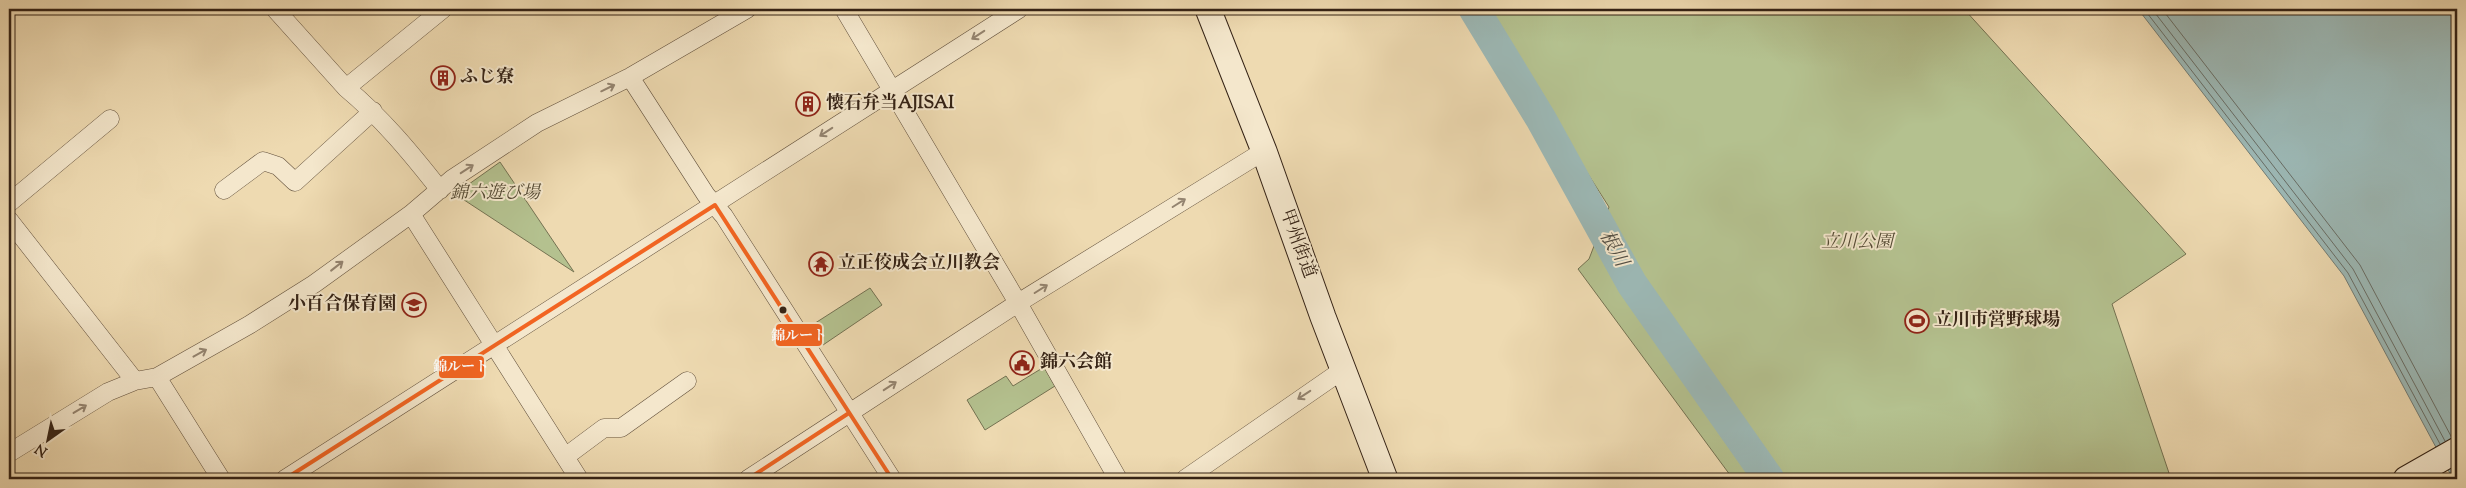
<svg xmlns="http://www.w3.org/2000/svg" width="2466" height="488" font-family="'Sorts Mill Goudy','Noto Serif JP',serif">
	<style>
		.green { fill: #b4c18f; stroke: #747252 }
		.water { fill: #9cb8b5; stroke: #727c75 }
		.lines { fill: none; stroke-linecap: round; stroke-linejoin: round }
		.shore { stroke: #686d65; stroke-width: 1 }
		.river { stroke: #9cb8b5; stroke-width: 31 }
		.street-casing { stroke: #62503c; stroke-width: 19 }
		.secondary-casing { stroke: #342215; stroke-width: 27 }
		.street { stroke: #f4e7cc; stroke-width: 18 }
		.secondary { stroke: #f4e7cc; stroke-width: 25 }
		.bus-1-casing { stroke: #f4e7cc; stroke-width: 8 }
		.bus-1 { stroke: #f26522; stroke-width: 4 }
		.oneway { stroke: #948470 }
		.bus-dot { fill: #342215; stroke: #f4e7cc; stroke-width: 2 }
		.labels { text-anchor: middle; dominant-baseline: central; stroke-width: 4; stroke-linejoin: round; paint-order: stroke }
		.poi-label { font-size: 18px; font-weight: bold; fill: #342215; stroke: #f4e7cc; text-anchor: start }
		.park-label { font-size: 18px; font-style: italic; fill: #544a34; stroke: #f4e7cc }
		.street-label { font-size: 18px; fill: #342215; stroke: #f4e7cc }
		.water-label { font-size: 19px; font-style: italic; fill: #534f45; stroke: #f4e7cc }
		.line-badge { stroke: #f4e7cc; stroke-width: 2 }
		.badge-label { font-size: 14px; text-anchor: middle; font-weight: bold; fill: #fff }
	</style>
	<rect width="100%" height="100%" fill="#eedab1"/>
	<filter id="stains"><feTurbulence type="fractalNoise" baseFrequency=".004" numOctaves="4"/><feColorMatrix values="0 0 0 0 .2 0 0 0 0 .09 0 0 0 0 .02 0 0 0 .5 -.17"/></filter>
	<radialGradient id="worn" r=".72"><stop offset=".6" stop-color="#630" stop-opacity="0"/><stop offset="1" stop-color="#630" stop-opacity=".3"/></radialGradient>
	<path class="green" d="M1483,9H1964L2186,254L2112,304L2170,476L2169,479H1733L1578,269L1589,259L1609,207Z
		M500,162L574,272L455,194Z
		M870,288L882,305L823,345L809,327Z
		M1044,367L1055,386L985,430L967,400L1006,376L1013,386Z"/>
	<path class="water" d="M2138,9H2457V479H2453L2344,276Z"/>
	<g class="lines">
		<path class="shore" d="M2144,9L2348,273L2440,444
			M2152,9L2353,269L2445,441
			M2162,9L2360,265L2452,438"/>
		<path class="river" d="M1474,9L1541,119L1632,284L1769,479"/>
		<g class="street-casing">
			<path id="street" d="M275,9L346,88
				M844,9L1018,303L1118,479
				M630,77L706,195L724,216L892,479
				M224,190L263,161L278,166L295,182L373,111
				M440,190C411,153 382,118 346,88L443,9
				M9,203L110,119
				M411,214L579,479
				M9,220L135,381
				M157,377L221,479
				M9,453L108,392L135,381L157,377L249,325L314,284L411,214L452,179L537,123L630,77L747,9
				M565,457L604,428H621L687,381
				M285,479L1019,9
				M748,479L1018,303L1264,151
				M1185,479L1344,369"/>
		</g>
		<g class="secondary-casing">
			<path id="secondary" d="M1208,9L1264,151L1323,317L1385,479
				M2406,479L2457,450"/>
		</g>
		<use href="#street" class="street"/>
		<use href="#secondary" class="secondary"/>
		<g class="bus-1-casing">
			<path id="bus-1" d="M285,479L715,205L892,479
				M748,479L849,413"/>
		</g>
		<use href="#bus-1" class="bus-1"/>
	</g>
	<defs><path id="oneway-shaft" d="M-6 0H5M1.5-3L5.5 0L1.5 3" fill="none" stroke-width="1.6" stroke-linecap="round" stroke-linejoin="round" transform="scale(1.25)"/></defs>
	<g class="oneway">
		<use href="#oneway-shaft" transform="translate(978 35) rotate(147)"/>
		<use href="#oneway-shaft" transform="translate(608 88) rotate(-26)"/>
		<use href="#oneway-shaft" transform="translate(826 132) rotate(147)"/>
		<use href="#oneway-shaft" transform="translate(467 169) rotate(-33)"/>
		<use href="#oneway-shaft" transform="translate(1179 203) rotate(-32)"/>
		<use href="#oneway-shaft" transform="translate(337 266) rotate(-38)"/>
		<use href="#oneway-shaft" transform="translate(1041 289) rotate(-32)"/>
		<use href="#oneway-shaft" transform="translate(200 353) rotate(-29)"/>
		<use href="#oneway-shaft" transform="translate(890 386) rotate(-33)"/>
		<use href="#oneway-shaft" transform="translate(1304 395) rotate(147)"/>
		<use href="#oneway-shaft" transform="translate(80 409) rotate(-31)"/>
	</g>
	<defs>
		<g id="building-ring" transform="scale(1.25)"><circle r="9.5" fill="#f4e7cc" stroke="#8f2418" stroke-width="1.5"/><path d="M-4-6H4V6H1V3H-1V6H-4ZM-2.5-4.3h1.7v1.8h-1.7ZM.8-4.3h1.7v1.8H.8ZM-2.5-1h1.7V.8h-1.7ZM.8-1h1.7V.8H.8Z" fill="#8f2418"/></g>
		<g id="temple-ring" transform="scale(1.25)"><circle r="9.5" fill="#f4e7cc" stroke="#8f2418" stroke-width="1.5"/><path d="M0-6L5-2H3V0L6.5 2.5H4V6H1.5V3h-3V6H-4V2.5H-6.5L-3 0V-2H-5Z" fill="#8f2418"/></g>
		<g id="school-ring" transform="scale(1.25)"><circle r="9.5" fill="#f4e7cc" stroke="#8f2418" stroke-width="1.5"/><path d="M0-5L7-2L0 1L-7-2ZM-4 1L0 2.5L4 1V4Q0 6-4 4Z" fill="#8f2418"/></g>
		<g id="stadium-ring" transform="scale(1.25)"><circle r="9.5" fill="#f4e7cc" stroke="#8f2418" stroke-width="1.5"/><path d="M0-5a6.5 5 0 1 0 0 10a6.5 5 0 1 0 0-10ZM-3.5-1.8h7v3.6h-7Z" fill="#8f2418"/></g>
		<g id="civic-ring" transform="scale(1.25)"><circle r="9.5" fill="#f4e7cc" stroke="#8f2418" stroke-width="1.5"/><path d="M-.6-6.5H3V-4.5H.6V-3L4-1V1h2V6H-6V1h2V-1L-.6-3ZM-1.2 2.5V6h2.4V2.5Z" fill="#8f2418"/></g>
	</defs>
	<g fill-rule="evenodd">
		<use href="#building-ring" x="443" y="78"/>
		<use href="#building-ring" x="808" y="104"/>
		<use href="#temple-ring" x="821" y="264"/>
		<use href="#school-ring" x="414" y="305"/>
		<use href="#stadium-ring" x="1917" y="321"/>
		<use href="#civic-ring" x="1022" y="363"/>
	</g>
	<circle class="bus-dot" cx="783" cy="310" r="4.5"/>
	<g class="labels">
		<g class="poi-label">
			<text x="460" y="78">ふじ寮</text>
			<text x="826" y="104">懐石弁当AJISAI</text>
			<text x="838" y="264">立正佼成会立川教会</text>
			<text x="396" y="305" text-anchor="end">小百合保育園</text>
			<text x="1934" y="321">立川市営野球場</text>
			<text x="1040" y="363">錦六会館</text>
		</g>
		<g class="park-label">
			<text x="495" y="194">錦六遊び場</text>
			<text x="1857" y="243">立川公園</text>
		</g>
		<g class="street-label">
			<text transform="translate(1297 244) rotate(70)">甲州街道</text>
		</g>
		<g class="water-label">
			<text transform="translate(1613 249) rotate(61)">根川</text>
		</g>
	</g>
	<g class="line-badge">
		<rect x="775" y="323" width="48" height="24" rx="5" fill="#f26522"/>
		<rect x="438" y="355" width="47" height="24" rx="5" fill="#f26522"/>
	</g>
	<g class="badge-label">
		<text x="799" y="340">錦ルート</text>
		<text x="461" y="371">錦ルート</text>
	</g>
	<rect width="2466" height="488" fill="none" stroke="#eedab1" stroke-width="30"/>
	<rect x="10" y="10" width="2446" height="468" fill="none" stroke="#342215" stroke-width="2.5"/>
	<rect x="15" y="15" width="2436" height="458" fill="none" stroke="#342215"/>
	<g transform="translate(48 440) rotate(213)" stroke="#f4e7cc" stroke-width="4" paint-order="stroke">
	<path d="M0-4L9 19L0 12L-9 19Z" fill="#342215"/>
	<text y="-8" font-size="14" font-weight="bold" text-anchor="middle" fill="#342215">N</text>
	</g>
	<rect width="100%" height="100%" filter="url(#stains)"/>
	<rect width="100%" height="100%" fill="url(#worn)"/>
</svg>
